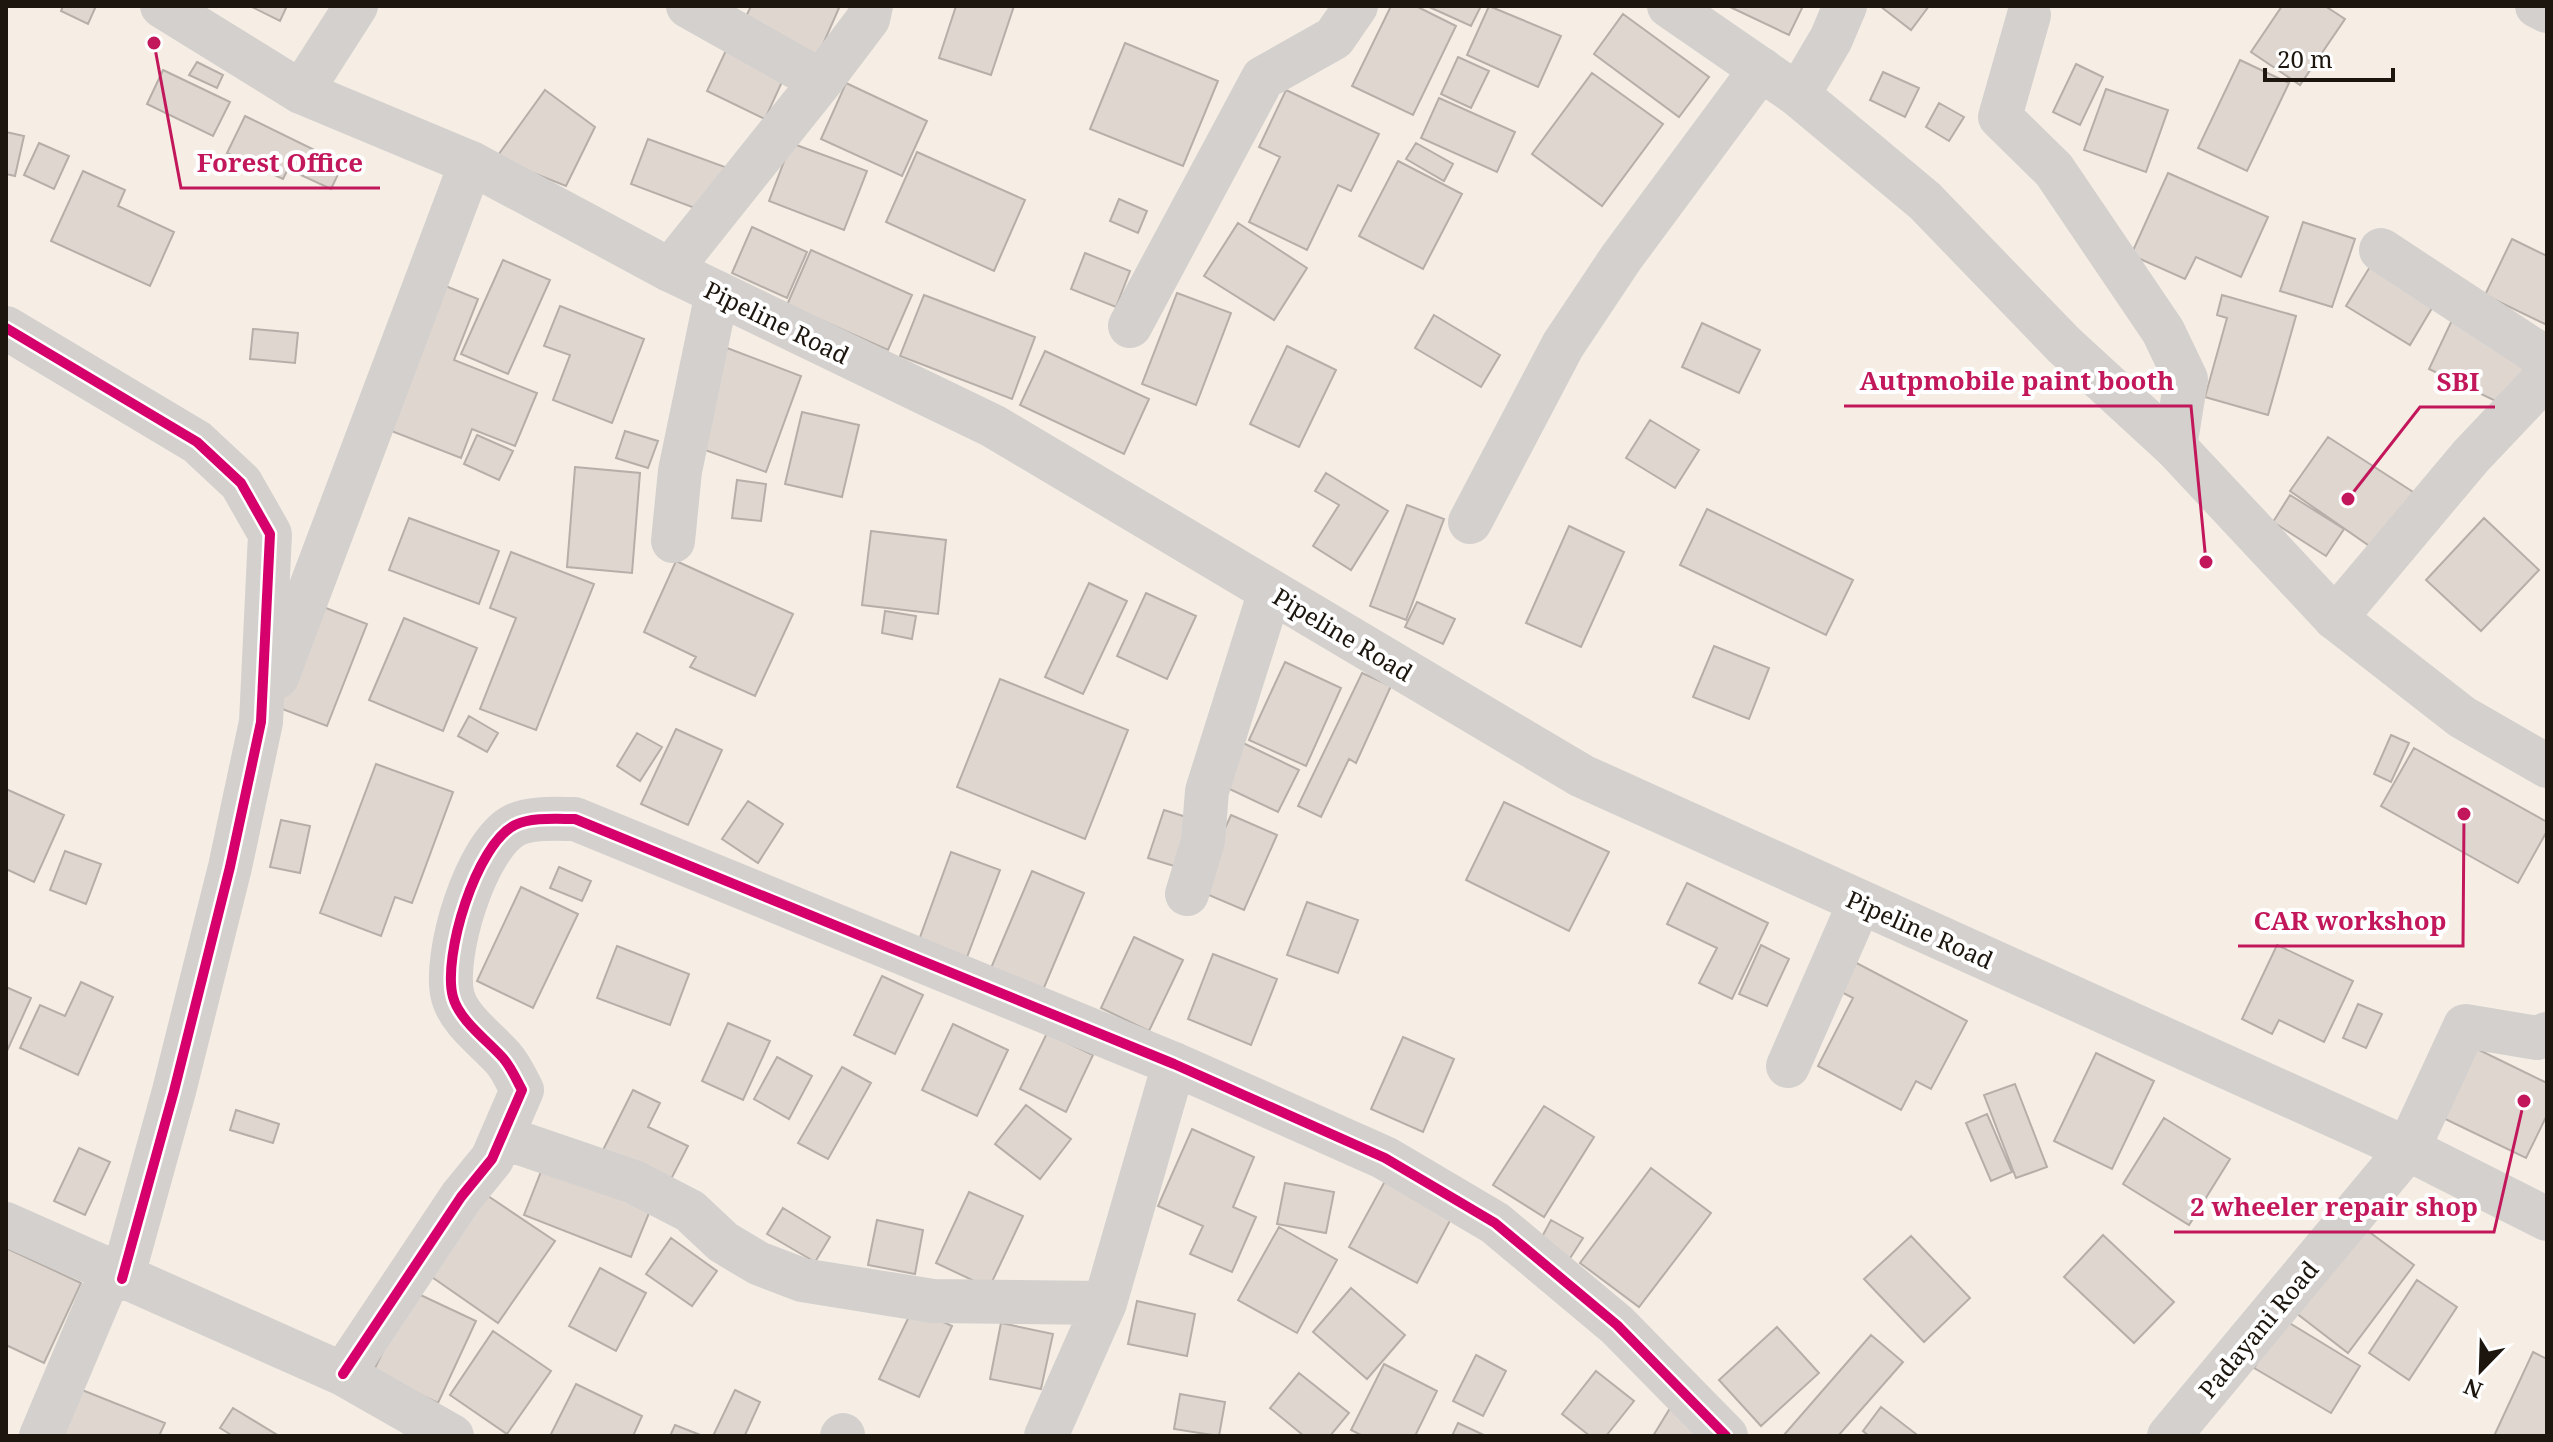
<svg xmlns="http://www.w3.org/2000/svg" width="2553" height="1442" font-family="'Noto Serif',serif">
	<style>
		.building { fill: #dfd6d0; stroke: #b6aea8; stroke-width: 2 }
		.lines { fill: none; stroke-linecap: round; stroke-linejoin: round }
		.minor { stroke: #d3d0ce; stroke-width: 44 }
		.major { stroke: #d3d0ce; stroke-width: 44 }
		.cycleway-casing { stroke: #fff; stroke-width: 15 }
		.cycleway { stroke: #d6006c; stroke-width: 10 }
		.labels { text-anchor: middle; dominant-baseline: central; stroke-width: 8; stroke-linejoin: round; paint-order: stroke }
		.street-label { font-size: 24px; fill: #1c160e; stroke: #fff }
		.leader { fill: none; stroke: #c2185b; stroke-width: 3 }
		.callout-dot { fill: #c2185b; stroke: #fff; stroke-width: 3 }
		.callout-label { font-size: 26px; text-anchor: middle; font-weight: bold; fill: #c2185b; stroke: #fff; stroke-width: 8; stroke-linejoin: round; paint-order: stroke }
	</style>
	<rect width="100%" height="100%" fill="#f6eee4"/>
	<path class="building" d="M63,6H96L88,24L61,11Z
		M250,6H287L280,21Z
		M751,6H834L839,8L816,60L742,25Z
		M956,6H1014L991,75L939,58Z
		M1391,6H1416L1456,26L1413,115L1352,86Z
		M1427,6H1481L1471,26Z
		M1489,6L1561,36L1538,87L1467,55Z
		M1728,6H1803L1789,35Z
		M1880,6H1929L1911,30Z
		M2282,6H2325L2345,19L2300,85L2251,52Z
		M1623,14L1709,77L1679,117L1594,54Z
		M1125,43L1218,81L1183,166L1090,129Z
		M729,44L787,71L765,119L707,91Z
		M1458,57L1489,71L1471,108L1441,94Z
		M2240,60L2289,83L2247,171L2198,148Z
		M197,62L223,75L217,88L189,75Z
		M2076,64L2103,77L2080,125L2053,112Z
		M163,70L230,102L213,136L147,104Z
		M1883,72L1919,88L1905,117L1870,100Z
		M1592,73L1663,124L1602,206L1532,154Z
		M846,83L927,121L902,176L821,139Z
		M2106,89L2168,110L2146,172L2084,150Z
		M545,90L595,127L566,186L496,158Z
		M1286,90L1379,134L1351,191L1338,185L1307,250L1249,222L1280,157L1259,147Z
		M1439,98L1515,132L1497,172L1421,138Z
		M1939,103L1964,117L1949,141L1926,127Z
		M245,116L343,164L331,189L288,169L283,179L227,153Z
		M6,132L24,136L15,176L6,174Z
		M648,139L725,167L708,213L631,184Z
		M39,143L69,156L54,189L24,175Z
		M791,143L867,171L844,230L769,201Z
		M1416,143L1453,164L1444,181L1406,159Z
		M917,152L1025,200L994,271L886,222Z
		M1398,161L1462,194L1423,269L1359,236Z
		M83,171L125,190L118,206L174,232L150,286L51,241Z
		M2168,173L2268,217L2241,277L2196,257L2185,279L2131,255Z
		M1119,199L1147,211L1138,233L1110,221Z
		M2303,222L2355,239L2332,307L2280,291Z
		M1238,223L1307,268L1274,320L1204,276Z
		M752,227L807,252L787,298L732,273Z
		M2512,239L2547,256V325L2485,295Z
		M811,250L912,295L888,350L787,305Z
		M1085,253L1130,271L1116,307L1071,289Z
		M503,260L550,280L508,374L461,354Z
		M2371,265L2435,303L2410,345L2346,306Z
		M438,283L478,299L454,360L537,393L515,446L472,429L461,458L381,427Z
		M1177,293L1231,313L1196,405L1142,384Z
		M924,295L1035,337L1012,399L900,356Z
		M2222,295L2296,316L2268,415L2205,397L2227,318L2217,315Z
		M560,306L644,339L612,423L553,400L570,355L544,346Z
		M1434,315L1500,355L1481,387L1415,348Z
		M2453,318L2531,355L2506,406L2429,369Z
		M1702,323L1760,350L1739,393L1682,367Z
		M253,329L298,333L295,363L250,359Z
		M1287,346L1336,370L1299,447L1250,424Z
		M727,348L801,376L766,472L691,445Z
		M1045,351L1149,399L1124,454L1020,405Z
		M802,412L859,425L842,497L785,484Z
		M1650,420L1699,450L1675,488L1626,458Z
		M625,431L658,441L648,468L616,458Z
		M477,435L513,451L499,480L464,464Z
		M2328,437L2424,499L2384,556L2290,491Z
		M575,467L640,473L632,573L567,567Z
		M1326,473L1388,511L1351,570L1313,546L1339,505L1315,491Z
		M737,480L766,484L761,521L732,518Z
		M2290,495L2344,529L2326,556L2273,522Z
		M1407,505L1444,519L1406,620L1370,606Z
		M1707,509L1853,580L1826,635L1680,565Z
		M409,518L499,551L479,604L389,570Z
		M2484,518L2539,570L2481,631L2426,580Z
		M1569,526L1624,552L1581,647L1526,623Z
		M871,531L946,540L938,614L862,605Z
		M511,552L594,584L536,730L480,709L516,618L490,608Z
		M676,561L793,614L755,696L690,667L696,657L644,632Z
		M1089,583L1127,601L1083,694L1045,677Z
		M1146,593L1196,616L1167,679L1117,656Z
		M308,601L367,624L327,726L269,704Z
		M1417,602L1455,619L1443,644L1405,627Z
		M885,611L916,616L912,639L882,633Z
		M404,618L477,648L443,731L369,700Z
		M1714,646L1769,668L1749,719L1693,697Z
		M1285,662L1341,688L1306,766L1249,740Z
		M1362,673L1391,686L1356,763L1349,759L1321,817L1298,806Z
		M1000,679L1128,730L1085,839L957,787Z
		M469,716L498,733L487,752L458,736Z
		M676,729L722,750L688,825L641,804Z
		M637,733L662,747L640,781L617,766Z
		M2391,735L2409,743L2391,782L2374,774Z
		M1239,741L1299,770L1278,812L1219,784Z
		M2414,748L2547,822V831L2518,883L2381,806Z
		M376,764L453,792L412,903L395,897L381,936L320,913Z
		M6,789L64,815L34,882L6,869Z
		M748,801L783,824L758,863L722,839Z
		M1504,802L1609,852L1569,931L1466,880Z
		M1164,810L1199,821L1184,869L1148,858Z
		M1231,815L1277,835L1244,910L1197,890Z
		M281,820L310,826L300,873L270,867Z
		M65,851L101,864L86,904L50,890Z
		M951,852L1000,870L967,957L919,940Z
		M559,867L591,881L582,901L550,888Z
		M1032,871L1084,893L1043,990L991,968Z
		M1687,883L1768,923L1732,999L1699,983L1717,948L1667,924Z
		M521,887L578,914L533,1008L477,981Z
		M1307,902L1358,920L1338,973L1287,955Z
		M1134,937L1183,960L1149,1031L1101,1008Z
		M1761,945L1789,959L1767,1006L1739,994Z
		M2277,945L2353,981L2324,1042L2279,1020L2272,1034L2242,1019Z
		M617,946L689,974L670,1025L597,998Z
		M1213,954L1277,979L1251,1045L1188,1019Z
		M1847,958L1967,1021L1931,1089L1916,1081L1901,1110L1818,1066L1853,998L1832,987Z
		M882,976L923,995L895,1054L854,1035Z
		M81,982L113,997L78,1075L20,1048L40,1005L65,1016Z
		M6,987L31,998L7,1051H6Z
		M2358,1004L2382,1014L2366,1048L2343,1038Z
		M728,1023L770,1041L743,1100L702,1081Z
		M953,1024L1008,1050L977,1116L922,1090Z
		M1047,1033L1093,1055L1066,1112L1020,1089Z
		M1403,1037L1454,1059L1423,1132L1371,1109Z
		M2473,1047L2547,1083V1115L2526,1158L2439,1116Z
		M2096,1053L2154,1081L2112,1169L2054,1141Z
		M777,1057L812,1076L789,1119L754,1099Z
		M842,1067L871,1083L828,1159L798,1143Z
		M2015,1084L2047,1167L2016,1178L1984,1095Z
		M633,1090L660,1103L648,1127L688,1146L668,1185L601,1154Z
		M1026,1105L1071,1139L1040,1179L995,1144Z
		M1544,1106L1594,1137L1544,1217L1493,1185Z
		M236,1110L279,1124L273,1143L230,1130Z
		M1987,1114L2012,1172L1991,1181L1966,1123Z
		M2164,1118L2230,1159L2189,1225L2123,1184Z
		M1192,1129L1254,1157L1233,1207L1256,1217L1232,1272L1190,1254L1203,1226L1158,1206Z
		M79,1148L110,1162L85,1215L54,1201Z
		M546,1159L654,1201L631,1257L524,1215Z
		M1651,1168L1711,1213L1639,1307L1580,1263Z
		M1385,1181L1452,1217L1417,1283L1349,1247Z
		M1285,1183L1334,1192L1326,1233L1277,1224Z
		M969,1192L1023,1216L989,1288L936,1263Z
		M485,1194L555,1241L498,1323L429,1275Z
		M783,1208L830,1237L815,1262L767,1234Z
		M877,1220L923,1230L915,1274L868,1265Z
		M1551,1220L1583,1238L1567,1263L1537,1246Z
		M2353,1220L2414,1265L2348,1353L2287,1306Z
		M1279,1227L1337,1260L1297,1333L1238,1300Z
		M2103,1235L2174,1302L2134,1343L2064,1277Z
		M1911,1236L1970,1298L1924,1342L1864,1279Z
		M671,1238L717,1271L692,1306L646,1274Z
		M6,1248L81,1283L44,1363L6,1345Z
		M600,1268L646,1293L616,1351L569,1326Z
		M2417,1280L2457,1307L2409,1380L2369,1353Z
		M1351,1288L1405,1335L1367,1379L1313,1332Z
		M412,1291L476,1321L438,1403L373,1372Z
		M1137,1301L1195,1314L1187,1356L1128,1344Z
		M913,1308L952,1326L919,1397L879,1379Z
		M2283,1319L2360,1366L2331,1413L2254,1368Z
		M1001,1323L1053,1334L1041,1389L990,1379Z
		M1777,1327L1819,1373L1761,1426L1719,1380Z
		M493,1331L551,1371L507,1434L450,1395Z
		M1871,1335L1903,1362L1838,1436H1783Z
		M2533,1352L2547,1359V1436H2494Z
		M1476,1355L1506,1371L1483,1416L1453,1401Z
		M1384,1364L1437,1391L1415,1436H1363L1351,1430Z
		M1596,1371L1634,1401L1606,1436H1590L1562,1414Z
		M1299,1373L1349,1413L1330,1436H1304L1270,1408Z
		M576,1384L642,1416L633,1436H550Z
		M77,1388L165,1423L159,1436H58Z
		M735,1390L760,1402L745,1435L748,1436H713Z
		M1180,1394L1225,1402L1219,1436L1174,1429Z
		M1672,1405L1718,1436H1653Z
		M1881,1407L1916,1434L1914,1436H1869L1863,1431Z
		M233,1408L279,1436H233L220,1428Z
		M1458,1423L1486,1436H1452Z
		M675,1425L703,1436H670Z"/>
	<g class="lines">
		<path class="minor" d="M688,6L821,81
			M2537,6L2547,11
			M2029,15L2000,117L2054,170L2163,331L2186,379L2175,447
			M301,92L356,6
			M1798,95L1831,39L1845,6
			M2381,250L2547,359
			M670,270L821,81L868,19L871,6
			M1130,326L1263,78L1334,38L1356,6
			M6,328L197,442L241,483L270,534L261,722L230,867L174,1091L122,1279
			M1470,522L1563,345L1621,258L1761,69
			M673,541L680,471L717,293
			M2335,618L2471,456L2547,376
			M277,677L471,163
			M1187,894L1203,841L1207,791L1270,591
			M1788,1066L1860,902
			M502,1137L634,1182L690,1211L723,1242L758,1263L802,1280L933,1301L1105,1303
			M6,1224L343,1374L452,1436
			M343,1374L461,1197L492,1159L522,1090C516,1079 511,1067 503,1058C488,1041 459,1020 453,997C442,957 476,844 515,825C532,817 556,819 575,819L1174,1064L1385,1158L1495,1223L1617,1325L1726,1436
			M41,1436L110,1273
			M842,1436L843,1435
			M1046,1436L1105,1303L1174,1064
			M2169,1436L2408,1149L2465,1026L2537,1038L2547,1034"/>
		<path class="major" d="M162,6L301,92L471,163L670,270L993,426L1582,776L2408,1149L2547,1219
			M1669,6L1798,95L1925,201L2064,345L2175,447L2335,618L2462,717L2547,766"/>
		<g class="cycleway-casing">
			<path id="cycleway" d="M6,328L197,442L241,483L270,534L261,722L230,867L174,1091L122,1279
				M343,1374L461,1197L492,1159L522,1090C516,1079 511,1067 503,1058C488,1041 459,1020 453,997C442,957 476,844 515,825C532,817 556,819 575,819L1174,1064L1385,1158L1495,1223L1617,1325L1726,1436"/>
		</g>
		<use href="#cycleway" class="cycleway"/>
	</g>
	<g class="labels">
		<g class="street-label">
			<text transform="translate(777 322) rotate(26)">Pipeline Road</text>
			<text transform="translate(1343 634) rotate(31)">Pipeline Road</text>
			<text transform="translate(1920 929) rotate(24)">Pipeline Road</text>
			<text transform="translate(2258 1329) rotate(-50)">Padayani Road</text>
		</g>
	</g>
	<path class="leader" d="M154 43L181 188H380M2206 562L2191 406H1844M2348 499L2420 407H2495M2464 814L2463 946H2238M2524 1101L2494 1232H2174"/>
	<g class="callout-dot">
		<circle cx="154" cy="43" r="8"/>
		<circle cx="2206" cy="562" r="8"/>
		<circle cx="2348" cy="499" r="8"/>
		<circle cx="2464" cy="814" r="8"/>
		<circle cx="2524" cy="1101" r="8"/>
	</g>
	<g class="callout-label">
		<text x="280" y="172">Forest Office</text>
		<text x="2017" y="390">Autpmobile paint booth</text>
		<text x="2458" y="391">SBI</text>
		<text x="2350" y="930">CAR workshop</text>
		<text x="2334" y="1216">2 wheeler repair shop</text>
	</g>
	<rect width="2553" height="1442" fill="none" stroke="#1c160e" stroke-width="16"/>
	<g transform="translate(2481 1370) rotate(203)" stroke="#ffffff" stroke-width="6" paint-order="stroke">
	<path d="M0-6L14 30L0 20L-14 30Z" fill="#1c160e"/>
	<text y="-12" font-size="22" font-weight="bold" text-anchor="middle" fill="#1c160e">N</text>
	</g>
	<path d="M2265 68v12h128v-12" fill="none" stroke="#1c160e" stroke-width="4"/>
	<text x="2277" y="68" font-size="24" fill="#1c160e" stroke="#ffffff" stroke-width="6" paint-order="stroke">20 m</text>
</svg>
